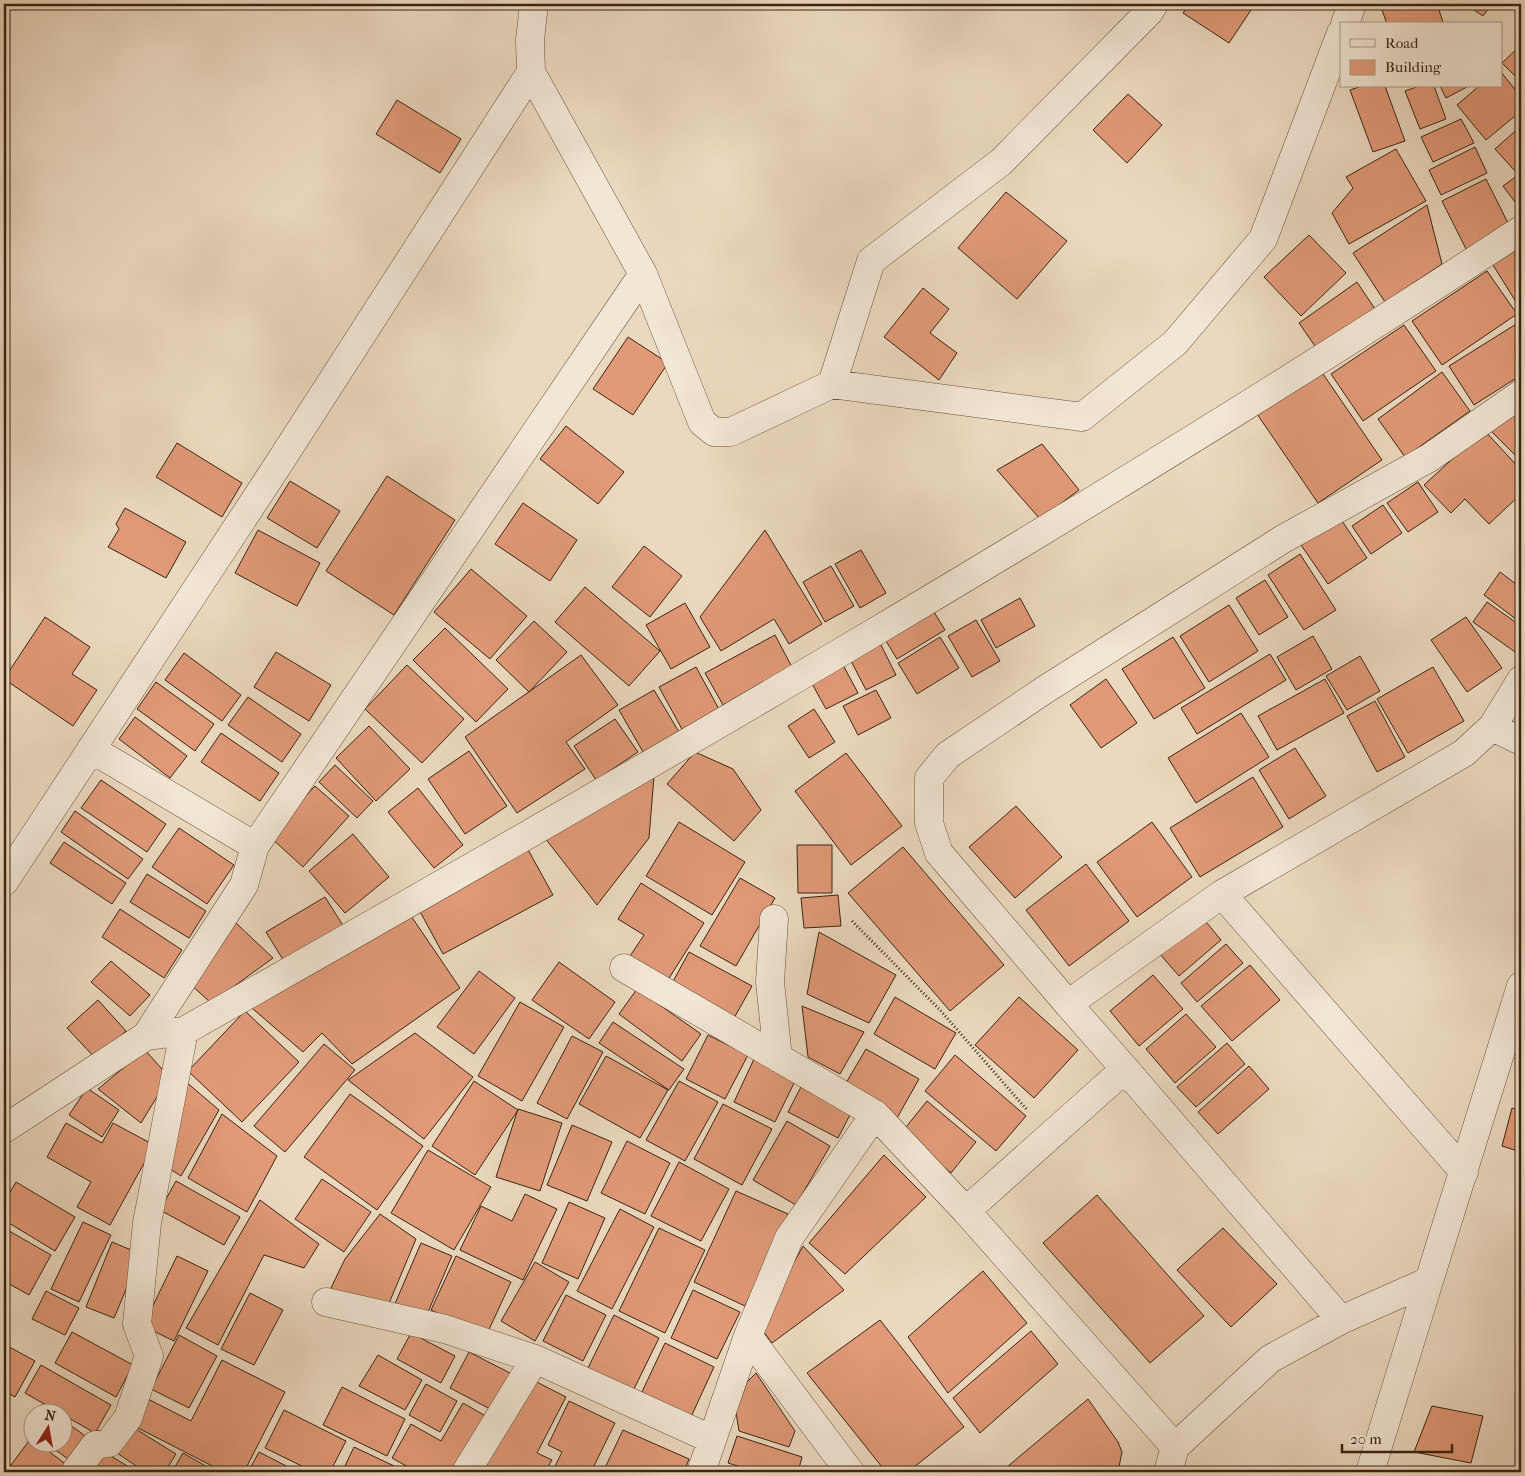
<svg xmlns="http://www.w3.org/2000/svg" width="1525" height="1476" font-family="'IM FELL French Canon',serif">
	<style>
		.building { fill: #e19977; stroke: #392512 }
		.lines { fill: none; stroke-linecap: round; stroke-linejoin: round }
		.minor-casing { stroke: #66523d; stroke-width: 29 }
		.path { stroke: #392512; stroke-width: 3; stroke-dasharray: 1 2.5; stroke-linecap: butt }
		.minor { stroke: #f2e6d5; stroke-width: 28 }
	</style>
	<rect width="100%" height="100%" fill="#ebd9bf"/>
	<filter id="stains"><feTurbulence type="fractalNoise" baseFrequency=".004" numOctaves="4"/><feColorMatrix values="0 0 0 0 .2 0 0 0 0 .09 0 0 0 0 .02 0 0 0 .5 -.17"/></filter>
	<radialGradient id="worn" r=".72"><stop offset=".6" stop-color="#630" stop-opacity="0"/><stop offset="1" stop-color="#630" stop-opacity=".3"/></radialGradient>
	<path class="building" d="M1189,4H1255L1229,43L1183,13Z
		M1389,4H1437L1443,22L1437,24H1387L1381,7Z
		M1465,4H1492L1483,16Z
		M1521,45V79L1519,80L1502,63Z
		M1501,72L1521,97V111L1486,140L1457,105L1479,86H1501Z
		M1362,86H1385L1405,141L1373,152L1350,90Z
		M1419,86H1434L1446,119L1420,129L1405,91Z
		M1440,86H1467V87L1446,98Z
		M1128,94L1162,125L1127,163L1093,130Z
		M397,100L461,139L440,173L376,134Z
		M1461,119L1474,143L1433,162L1421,137Z
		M1521,126V166L1515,171L1495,149Z
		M1475,147L1487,173L1441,195L1429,170Z
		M1396,149L1426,201L1349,244L1332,213L1353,188L1346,177Z
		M1521,173V210L1503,186Z
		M1486,179L1510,227L1466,249L1442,201Z
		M1006,192L1067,241L1017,299L958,248Z
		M1427,205L1442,264L1385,302L1353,253Z
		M1309,235L1346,273L1301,316L1264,277Z
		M1521,247V310L1493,265Z
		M1487,271L1517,314L1442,365L1412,321Z
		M1357,282L1375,309L1317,349L1299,323Z
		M923,288L949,309L930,333L957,353L939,380L884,337Z
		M1521,321V375L1474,405L1449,366Z
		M1404,325L1436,371L1363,421L1331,374Z
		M628,337L668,363L633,415L593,389Z
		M1321,371L1382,460L1318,503L1257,414Z
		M1442,372L1470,411L1405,457L1378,419Z
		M1521,401V461L1491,431Z
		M566,426L624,472L598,504L540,459Z
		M1484,430L1521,470V494L1489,524L1465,499L1451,513L1424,485Z
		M177,443L242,483L222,517L156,477Z
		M1042,444L1079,490L1040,519L997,470Z
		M387,476L455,520L394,615L326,571Z
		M290,481L340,511L317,548L267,518Z
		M1418,482L1438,512L1408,532L1387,503Z
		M523,503L577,540L550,581L495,544Z
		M1383,505L1402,533L1371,554L1352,526Z
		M125,508L186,542L166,578L108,547L119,529L116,524Z
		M1340,518L1367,558L1328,584L1301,545Z
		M258,530L320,563L297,606L235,573Z
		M765,530L822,624L789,644L774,619L721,651L700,617Z
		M644,546L682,576L650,617L612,587Z
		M861,550L886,593L860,608L835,564Z
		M1300,554L1336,610L1304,630L1268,575Z
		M831,566L854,606L825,622L803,582Z
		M471,569L527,616L490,659L434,612Z
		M1500,572L1521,588V623L1484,595Z
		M1265,580L1288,617L1259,635L1236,598Z
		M585,587L660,651L629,686L555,622Z
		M1020,598L1035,626L996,648L981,620Z
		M1487,602L1521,626V643L1515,652L1473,622Z
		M685,603L710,647L671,669L646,625Z
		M1229,605L1258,651L1209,682L1180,636Z
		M931,607L945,630L897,659L883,636Z
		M45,617L90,647L72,674L97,690L73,726L4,679Z
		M1466,617L1502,668L1467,692L1431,640Z
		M976,620L1000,661L972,677L948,636Z
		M534,621L567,652L529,692L496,660Z
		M445,628L508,689L476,722L413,660Z
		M775,635L792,667L723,705L705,673Z
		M1313,636L1332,669L1296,690L1277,657Z
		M940,637L959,668L917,694L898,663Z
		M1173,637L1205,688L1154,719L1122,669Z
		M878,639L896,675L866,690L848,655Z
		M276,652L331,685L309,721L254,687Z
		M184,653L241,695L222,721L165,680Z
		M1270,654L1286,680L1197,734L1181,708Z
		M581,655L618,705L566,742L585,769L517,813L465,737Z
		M1360,656L1380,691L1347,710L1326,676Z
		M842,663L858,693L826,709L810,680Z
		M407,665L464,719L422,763L365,709Z
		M696,667L720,711L683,731L659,687Z
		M1433,667L1464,721L1408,753L1377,699Z
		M1106,679L1137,723L1101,748L1070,705Z
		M1325,679L1344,713L1277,750L1258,716Z
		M156,682L214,724L195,751L137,709Z
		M654,690L679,732L643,752L619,710Z
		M876,690L891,718L858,735L843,706Z
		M248,697L301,734L282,762L228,725Z
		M1375,701L1405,757L1377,772L1347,716Z
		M814,709L835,742L809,758L788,726Z
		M1241,713L1269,757L1196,803L1168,758Z
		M135,717L187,756L170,778L119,739Z
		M615,719L638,752L596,780L574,746Z
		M369,726L410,769L376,801L336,758Z
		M221,733L279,773L260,801L201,762Z
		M1295,748L1326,796L1289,819L1259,770Z
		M469,751L507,806L465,834L428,779Z
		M695,752L733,769L761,810L734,841L667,784Z
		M846,753L902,826L851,865L795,791Z
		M335,765L373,801L357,818L319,782Z
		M654,776L649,838L597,905L545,838Z
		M1253,777L1283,827L1200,877L1170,828Z
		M101,780L166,824L147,852L81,808Z
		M315,786L349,816L303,867L269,836Z
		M418,788L463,845L434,868L388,812Z
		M1016,806L1062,857L1015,898L969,847Z
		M75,811L143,859L128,879L61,832Z
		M679,822L745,862L712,915L646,876Z
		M1152,822L1192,877L1137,917L1097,862Z
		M179,828L234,865L207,904L152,867Z
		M353,834L389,877L345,913L309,871Z
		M64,842L126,883L112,904L50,863Z
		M797,845H832V893H798Z
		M526,846L553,895L443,954L417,906Z
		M903,847L1004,965L950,1011L848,893Z
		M1086,864L1129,921L1069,966L1026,910Z
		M147,874L206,911L189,938L130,902Z
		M740,878L775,898L736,966L700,946Z
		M641,883L704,923L666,983L628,959L644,935L618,919Z
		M838,895L841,926L804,928L801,898Z
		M325,897L344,927L285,963L266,932Z
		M120,909L182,950L164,978L102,937Z
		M409,913L460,988L352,1064L322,1033L303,1052L246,1003Z
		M1202,917L1221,940L1179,976L1159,953Z
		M236,923L273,958L211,1003L189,983Z
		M819,932L896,975L869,1023L807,994Z
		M1226,944L1243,963L1197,1002L1181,983Z
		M689,952L752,986L733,1020L670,987Z
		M111,961L150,995L130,1016L91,982Z
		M559,962L615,1002L589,1039L532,1000Z
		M1250,965L1280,1000L1232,1041L1201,1006Z
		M479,971L515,998L474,1054L437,1027Z
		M1153,975L1183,1009L1139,1046L1110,1011Z
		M637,989L701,1034L682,1061L619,1014Z
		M895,997L956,1033L935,1069L874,1034Z
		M1019,997L1078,1050L1034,1098L975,1045Z
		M98,1000L126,1031L96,1059L67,1028Z
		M520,1002L564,1027L522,1101L478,1076Z
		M802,1006L864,1032L840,1074L808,1057Z
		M245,1011L299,1062L242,1122L188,1071Z
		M1186,1014L1216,1047L1175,1083L1146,1049Z
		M613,1022L684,1069L669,1090L599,1043Z
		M415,1033L473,1077L424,1139L348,1080Z
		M708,1035L748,1055L725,1099L686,1079Z
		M572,1036L603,1052L567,1119L537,1103Z
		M1227,1043L1245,1064L1196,1107L1177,1087Z
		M324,1044L355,1070L285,1152L254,1126Z
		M866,1049L919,1079L897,1118L843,1088Z
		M145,1050L169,1077L141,1123L98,1089Z
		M955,1055L1026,1116L996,1151L925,1091Z
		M606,1056L668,1090L640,1138L579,1104Z
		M754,1059L796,1079L775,1122L734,1102Z
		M1249,1066L1269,1089L1218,1134L1198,1112Z
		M185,1081L219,1110L181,1176L164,1165Z
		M474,1081L518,1110L475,1175L432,1146Z
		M679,1081L718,1102L685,1161L646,1140Z
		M802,1085L852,1111L838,1138L788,1112Z
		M87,1088L119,1110L102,1137L69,1115Z
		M350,1094L423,1146L377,1210L304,1157Z
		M927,1101L976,1142L951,1173L902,1132Z
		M723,1104L772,1129L742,1185L694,1159Z
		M1512,1108L1521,1111V1152L1502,1146Z
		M518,1109L562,1123L540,1191L496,1177Z
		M222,1114L277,1156L247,1212L188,1178Z
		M787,1121L830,1146L796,1205L753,1180Z
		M66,1123L102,1143L113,1123L154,1145L110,1225L77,1207L91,1182L47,1157Z
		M572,1125L612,1142L587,1201L547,1185Z
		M627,1141L670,1163L645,1214L601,1193Z
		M428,1150L491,1187L454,1250L391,1213Z
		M884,1155L926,1197L845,1274L809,1243Z
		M679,1162L729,1189L701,1241L651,1216Z
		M322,1179L371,1212L344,1252L295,1219Z
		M176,1181L240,1217L224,1245L160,1210Z
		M16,1182L75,1217L55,1251L4,1220V1202Z
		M736,1191L788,1214L745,1306L694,1282Z
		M525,1194L557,1209L523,1280L460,1250L481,1206L512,1221Z
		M1097,1195L1204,1316L1150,1363L1043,1243Z
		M260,1200L319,1244L304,1268L264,1255L218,1345L186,1328Z
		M569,1202L605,1218L578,1279L542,1263Z
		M620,1209L654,1227L612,1309L577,1291Z
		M380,1214L416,1239L387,1308L329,1292L345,1259Z
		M83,1222L111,1235L79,1302L51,1289Z
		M4,1228L51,1255L29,1295L4,1281Z
		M659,1228L705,1250L665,1333L619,1311Z
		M1223,1228L1277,1284L1231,1327L1177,1270Z
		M112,1242L141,1254L114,1318L86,1307Z
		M421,1243L452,1256L425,1319L394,1306Z
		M803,1246L844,1290L772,1343L759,1326Z
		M177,1256L208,1271L174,1341L143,1326Z
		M456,1256L511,1282L486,1336L431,1310Z
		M535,1262L569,1282L535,1341L501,1321Z
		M983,1271L1027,1323L948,1393L908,1337Z
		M693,1290L740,1312L717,1359L671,1338Z
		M46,1291L79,1308L65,1335L32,1319Z
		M250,1293L283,1310L254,1365L221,1349Z
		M566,1295L606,1315L583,1361L543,1341Z
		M614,1315L659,1338L631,1395L586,1372Z
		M880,1320L964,1427L908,1472H886L807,1373Z
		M1031,1331L1058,1364L980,1433L953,1398Z
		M72,1332L133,1365L116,1397L55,1363Z
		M411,1333L455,1356L441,1383L397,1359Z
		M179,1335L217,1356L189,1408L151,1389Z
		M665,1343L714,1367L690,1419L640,1396Z
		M4,1344L35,1361L15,1397L4,1391Z
		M469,1352L512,1374L492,1410L450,1388Z
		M378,1355L422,1380L405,1410L359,1386Z
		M222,1360L285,1392L244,1472H224L132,1425L146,1398L191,1421Z
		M41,1365L111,1405L95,1433L25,1393Z
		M756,1373L795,1431L789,1447L739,1431L736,1412L747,1382Z
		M529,1378L566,1397L537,1453L552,1460L545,1472H494L483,1466Z
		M426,1384L457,1401L440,1432L409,1415Z
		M342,1387L405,1419L387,1456L323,1425Z
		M1088,1399L1118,1442L1122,1452L1118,1472H1001Z
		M569,1401L615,1423L591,1472H552L562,1452L548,1445Z
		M463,1403L491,1419L461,1472H417L392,1458L411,1424L441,1441Z
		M1432,1406L1483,1416L1471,1463L1414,1452Z
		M284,1410L346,1441L330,1472H314L265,1448Z
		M62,1419L88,1438L71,1461L47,1444H62Z
		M131,1426L176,1454L165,1472H145L114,1451Z
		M623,1430L689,1459L684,1472H603Z
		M737,1436L802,1457L798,1472H756L728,1463Z
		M31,1438L32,1444H39L67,1465L61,1472H12L8,1469Z
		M354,1447L394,1466L391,1472H342Z
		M101,1450L137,1472H87Z
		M259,1452L298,1472H248Z
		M183,1453L216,1472H172Z"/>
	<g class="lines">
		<g class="minor-casing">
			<path id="minor" d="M534,4L530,40L531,72L643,274L702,422L714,432H731L832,384L871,261L1001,162L1149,12L1154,4
				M1345,24L1352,4
				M832,384L1082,417L1175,343L1263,239L1341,33
				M1521,680L1492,727L1521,741
				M91,749L255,846L643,274
				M4,882L276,468L531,72
				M1222,894L1464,753L1492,727
				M774,919L770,982L778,1058
				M624,968L875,1114
				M1068,1004L939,853L929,823V778L948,755L1046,689L1283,539L1429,458L1521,394
				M146,1036L244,885L255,846
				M1125,1069L1068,1004L1222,894L1464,1172
				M4,1129L146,1036L184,1031C636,775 1086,515 1521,230
				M326,1302L445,1329L535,1359
				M748,1336L850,1472
				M1175,1447L966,1211L1125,1069L1341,1320
				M75,1472L95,1445L109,1443L128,1418L149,1356L137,1324L147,1223L184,1031
				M466,1472L535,1359L711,1439
				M701,1472L748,1336L789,1238L875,1114L966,1211
				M1168,1472L1175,1447L1270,1359L1341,1320L1429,1281L1521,986
				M1370,1472L1429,1281"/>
		</g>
		<path class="path" d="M852,921L940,1010L1028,1111"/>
		<use href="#minor" class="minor"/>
	</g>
	<rect width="1525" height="1476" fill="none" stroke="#ebd9bf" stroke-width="20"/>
	<rect x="5" y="5" width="1515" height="1466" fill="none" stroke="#392512" stroke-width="2.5"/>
	<rect x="10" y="10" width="1505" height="1456" fill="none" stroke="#392512"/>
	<rect x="1340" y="22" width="162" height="65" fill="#f2e6d5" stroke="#a89987"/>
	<rect x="1350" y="39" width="25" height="8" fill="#f2e6d5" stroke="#a89987"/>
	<text x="1385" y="48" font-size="15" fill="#392512">Road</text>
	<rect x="1350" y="60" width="25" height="15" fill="#e19977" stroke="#a89987"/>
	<text x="1385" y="72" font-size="15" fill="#392512">Building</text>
	<g transform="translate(48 1428) rotate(11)"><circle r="24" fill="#f2e6d5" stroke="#a89987"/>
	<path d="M0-4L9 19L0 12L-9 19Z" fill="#8f2418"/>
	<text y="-8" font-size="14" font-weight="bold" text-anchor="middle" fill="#392512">N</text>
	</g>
	<path d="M1342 1444v8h110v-8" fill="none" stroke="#392512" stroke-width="2.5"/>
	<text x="1350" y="1444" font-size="15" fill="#392512" stroke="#f2e6d5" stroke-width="4" paint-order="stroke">20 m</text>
	<rect width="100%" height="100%" filter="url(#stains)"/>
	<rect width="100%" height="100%" fill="url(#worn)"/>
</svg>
